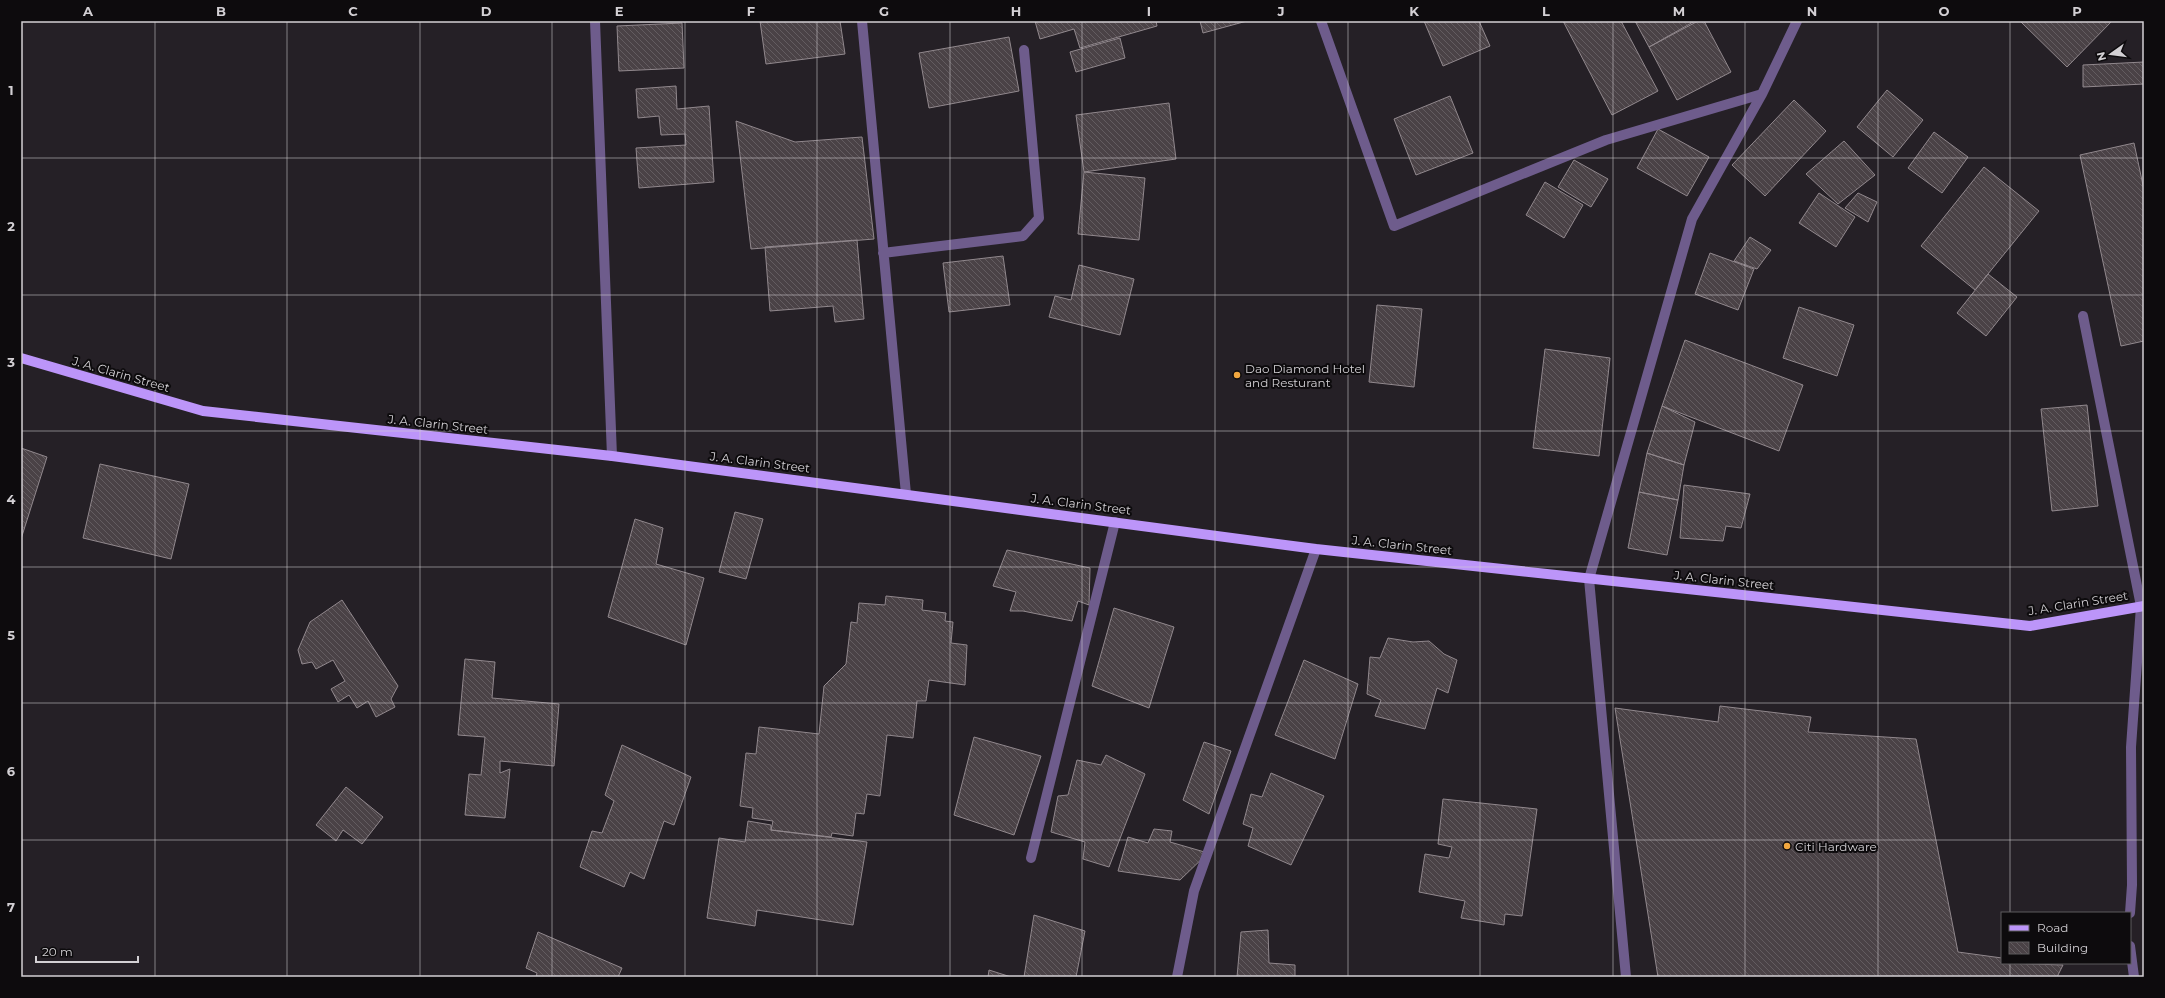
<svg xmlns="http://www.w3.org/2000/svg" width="2165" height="998" font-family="Montserrat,sans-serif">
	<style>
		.building { fill: url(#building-back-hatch); stroke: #91888d }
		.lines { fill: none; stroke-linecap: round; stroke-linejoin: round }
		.minor { stroke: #6e5c8c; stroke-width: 10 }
		.major { stroke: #bc95f9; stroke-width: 10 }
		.grid { fill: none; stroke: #d3d0d4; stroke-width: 1; stroke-opacity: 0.55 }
		.poi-dot { fill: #f1a63f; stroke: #0d0b0d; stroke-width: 1.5 }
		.labels { text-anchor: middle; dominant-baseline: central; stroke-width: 4; stroke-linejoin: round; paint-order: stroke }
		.poi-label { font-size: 12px; fill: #d3d0d4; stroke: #0d0b0d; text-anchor: start }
		.street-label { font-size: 12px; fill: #d3d0d4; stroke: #0d0b0d }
		.neatline { fill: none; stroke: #d3d0d4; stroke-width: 1.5 }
		.grid-label { font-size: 13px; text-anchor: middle; font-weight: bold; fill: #d3d0d4 }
	</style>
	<defs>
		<pattern id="building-back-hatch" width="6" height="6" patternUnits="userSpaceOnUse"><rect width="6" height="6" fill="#4a4246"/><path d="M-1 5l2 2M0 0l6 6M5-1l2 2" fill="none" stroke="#635c60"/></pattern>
	</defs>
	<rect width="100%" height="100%" fill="#252026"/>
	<path class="building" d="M760,21H840L845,54L766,64Z
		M1035,21H1156L1157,26L1080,48L1074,29L1040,39Z
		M1200,21H1247L1203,33Z
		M1424,21H1479L1490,46L1443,66Z
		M1563,21H1621L1658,91L1612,115Z
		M1635,21H1695L1649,47Z
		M1698,21H1704L1731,72L1677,100L1649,47Z
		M2020,21H2112L2067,67Z
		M682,23L684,68L619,71L617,26Z
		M1009,37L1019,91L929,108L919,53Z
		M1120,38L1125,58L1076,72L1070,52Z
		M2144,62V84L2083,87V65Z
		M676,86L677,109L709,106L714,182L639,188L636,148L686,145L685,134L661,135L659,116L638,118L636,89Z
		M1887,90L1923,120L1893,157L1857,127Z
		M1450,96L1473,153L1416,175L1394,119Z
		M1794,100L1826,131L1765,196L1732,165Z
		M1169,103L1176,159L1084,172L1076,115Z
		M736,121L795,142L862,137L874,239L751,249Z
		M1658,129L1709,157L1687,196L1637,168Z
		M1934,132L1968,157L1942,193L1908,168Z
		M1844,141L1875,175L1838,204L1806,174Z
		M2134,143L2144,190V341L2121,346L2080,155Z
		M1574,160L1608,179L1591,207L1558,187Z
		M1984,167L2039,211L1975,290L1921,246Z
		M1084,172L1145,178L1139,240L1078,234Z
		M1545,182L1583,205L1564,238L1526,215Z
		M1819,193L1855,217L1836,247L1799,223Z
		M1858,193L1877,202L1868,222L1845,208Z
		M1750,237L1771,250L1757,269L1734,261Z
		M857,240L864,319L835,322L833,306L770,311L765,247Z
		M1710,253L1754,269L1738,310L1695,294Z
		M1003,256L1010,305L949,312L943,263Z
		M1079,265L1134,279L1120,335L1049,317L1055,296L1071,300Z
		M1988,274L2017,297L1986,336L1957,313Z
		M1377,305L1422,309L1414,387L1369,382Z
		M1799,307L1854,325L1837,376L1783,358Z
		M1685,340L1803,385L1779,451L1662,406Z
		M1545,349L1610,358L1599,456L1533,448Z
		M2087,405L2098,506L2052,511L2041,409Z
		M1662,406L1695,422L1684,465L1647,453Z
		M21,448L47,457L21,539Z
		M1647,453L1684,465L1678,500L1639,492Z
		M100,464L189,484L171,559L83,538Z
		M1684,485L1750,494L1741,528L1726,526L1723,541L1680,538Z
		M1639,492L1678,500L1667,555L1628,548Z
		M735,512L763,519L746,579L719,572Z
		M635,519L663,528L656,564L704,578L686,645L608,617Z
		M1007,550L1090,568L1089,605L1078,601L1072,621L1023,611H1010L1016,592L993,586Z
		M886,596L923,600L922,610L946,613L945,621L953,622L951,643L967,645L965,685L929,680L926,701H917L913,738L887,735L880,796L867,794L864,814L856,813L853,836L832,833L831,837L771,830L773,821L752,818L753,808L740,806L746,753L756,754L759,727L819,734L824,686L846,664L851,622L857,623L859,603L885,605Z
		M342,600L398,686L391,699L395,707L376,717L368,701L357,708L349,695L338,702L331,689L345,681L333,660L316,669L312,662L302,664L298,650L310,622Z
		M1114,608L1174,627L1149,708L1092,686Z
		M1388,638L1413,642L1429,641L1444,654L1457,660L1448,693L1437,688L1425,729L1375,716L1381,700L1367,694L1370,657L1380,658Z
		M465,659L495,662L492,698L559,704L554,766L500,761V773L510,769L505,818L465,815L469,774L481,775L485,737L458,735Z
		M1304,660L1358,684L1335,759L1275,735Z
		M1720,706L1811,717L1808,732L1916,739L1958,952L2002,958V963L2063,965L2057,977H1658L1615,708L1718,722Z
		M974,737L1041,756L1014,835L954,815Z
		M1204,742L1231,751L1209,814L1183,800Z
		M622,745L691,777L674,825L664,821L644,879L630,872L624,887L580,867L592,831L602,833L614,801L605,795Z
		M1106,755L1145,774L1109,867L1083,859L1085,842L1051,832L1058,796L1068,795L1077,760L1101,765Z
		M1271,773L1324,796L1291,865L1248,846L1253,828L1243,824L1251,794L1262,797Z
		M346,787L383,817L362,844L343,830L336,841L316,825Z
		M1443,799L1537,809L1522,916L1505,914L1504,925L1461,918L1465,901L1419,892L1425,854L1449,858L1452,847L1438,844Z
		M748,821L771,825V830L867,842L853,925L757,910L755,926L707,918L719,838L745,842Z
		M1154,829L1172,831L1170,842L1208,853L1180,880L1118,871L1128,837L1148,843Z
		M1034,915L1085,931L1076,977H1024Z
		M1268,930L1269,963L1295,965V977H1237L1241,932Z
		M538,932L622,968L618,977H536L537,973L526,968Z
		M989,970L1011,977H988Z"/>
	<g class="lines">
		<path class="minor" d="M595,21L612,456
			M862,21L906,494
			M1321,21L1394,226L1606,140L1762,94
			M883,253L1023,236L1039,218L1024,50
			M2083,316L2141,606L2131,747L2132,885L2130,913
			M1031,858L1115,522
			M2130,946L2134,977
			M1177,977L1194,891L1316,549
			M1626,977L1589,579L1692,219L1762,94L1797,21"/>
		<path class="major" d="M21,358L203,411L612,456L1316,549L2030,626L2144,606"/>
	</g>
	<path class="grid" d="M155,21V977M287,21V977M420,21V977M552,21V977M685,21V977M817,21V977M950,21V977M1082,21V977M1215,21V977M1348,21V977M1480,21V977M1613,21V977M1745,21V977M1878,21V977M2010,21V913M21,158H2144M21,295H2144M21,431H2144M21,567H2144M21,703H2144M21,840H2144M2010,963V977"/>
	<g class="poi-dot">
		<circle cx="1237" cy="375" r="4"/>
		<circle cx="1787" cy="846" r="4"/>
	</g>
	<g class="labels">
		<g class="poi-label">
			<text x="1245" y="368">Dao Diamond Hotel<tspan x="1245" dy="14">and Resturant</tspan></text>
			<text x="1795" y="846">Citi Hardware</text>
		</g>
		<g class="street-label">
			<text transform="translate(121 374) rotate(16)">J. A. Clarin Street</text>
			<text transform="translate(438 424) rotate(6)">J. A. Clarin Street</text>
			<text transform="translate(760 462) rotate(7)">J. A. Clarin Street</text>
			<text transform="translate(1081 504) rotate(7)">J. A. Clarin Street</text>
			<text transform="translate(1402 545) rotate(6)">J. A. Clarin Street</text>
			<text transform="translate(1724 580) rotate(6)">J. A. Clarin Street</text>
			<text transform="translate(2078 603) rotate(-9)">J. A. Clarin Street</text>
		</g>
	</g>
	<rect width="2165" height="998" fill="none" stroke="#0d0b0d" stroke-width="44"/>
	<rect x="2001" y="912" width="130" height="52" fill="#0d0b0d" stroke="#5c5a5d"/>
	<rect x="2009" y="925" width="20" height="6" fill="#bc95f9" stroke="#5c5a5d"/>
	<text x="2037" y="932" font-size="12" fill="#d3d0d4">Road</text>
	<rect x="2009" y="942" width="20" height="12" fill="url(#building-back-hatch)" stroke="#5c5a5d"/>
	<text x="2037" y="952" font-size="12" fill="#d3d0d4">Building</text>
	<g transform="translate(2111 54) rotate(256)" stroke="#0d0b0d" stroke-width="3" paint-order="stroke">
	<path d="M0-3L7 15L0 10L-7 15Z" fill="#d3d0d4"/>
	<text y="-6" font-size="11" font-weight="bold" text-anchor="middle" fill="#d3d0d4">N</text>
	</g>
	<path d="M36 956v6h102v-6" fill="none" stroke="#d3d0d4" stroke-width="2"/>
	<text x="42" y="956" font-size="12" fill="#d3d0d4" stroke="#0d0b0d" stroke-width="3" paint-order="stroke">20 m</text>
	<rect x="22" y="22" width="2121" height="954" class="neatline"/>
	<g class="grid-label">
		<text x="88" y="16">A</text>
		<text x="221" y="16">B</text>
		<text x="353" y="16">C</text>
		<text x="486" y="16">D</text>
		<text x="619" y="16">E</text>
		<text x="751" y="16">F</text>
		<text x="884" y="16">G</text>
		<text x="1016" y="16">H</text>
		<text x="1149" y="16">I</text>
		<text x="1281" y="16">J</text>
		<text x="1414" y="16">K</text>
		<text x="1546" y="16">L</text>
		<text x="1679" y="16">M</text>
		<text x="1812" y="16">N</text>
		<text x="1944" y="16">O</text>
		<text x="2077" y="16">P</text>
		<text x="11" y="95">1</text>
		<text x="11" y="231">2</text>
		<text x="11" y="367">3</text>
		<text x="11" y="504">4</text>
		<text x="11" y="640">5</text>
		<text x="11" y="776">6</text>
		<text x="11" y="912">7</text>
	</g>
</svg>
